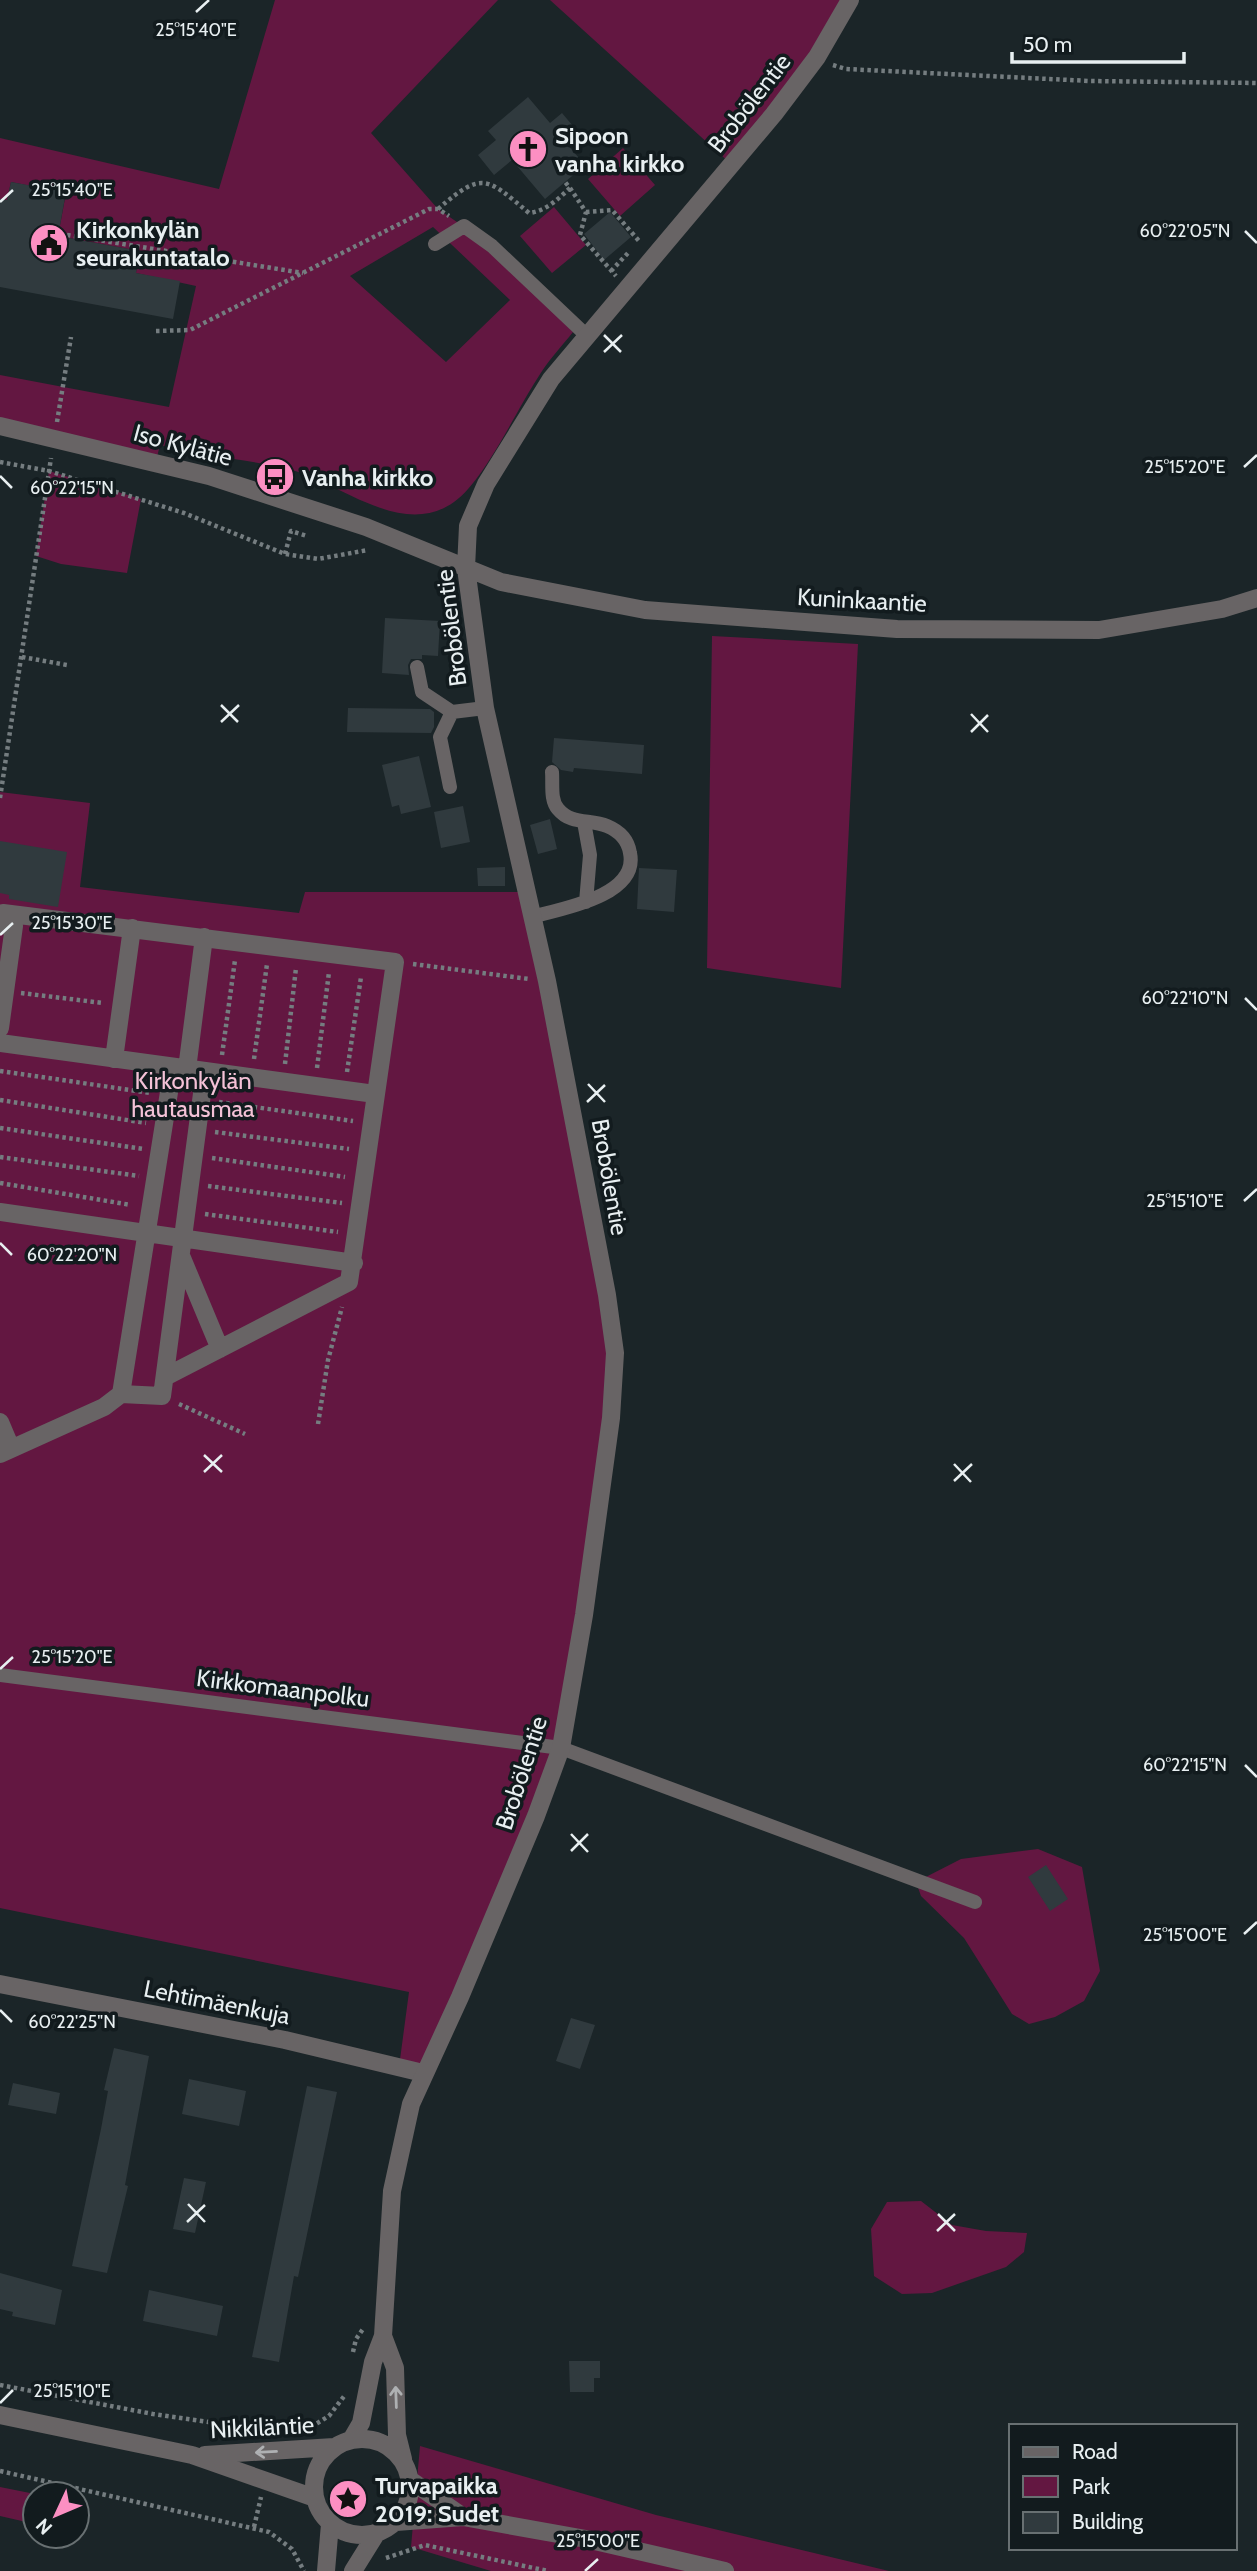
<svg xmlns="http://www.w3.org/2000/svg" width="1257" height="2571" font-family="Cabin,sans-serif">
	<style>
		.green { fill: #631741; fill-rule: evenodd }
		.building { fill: #303a3e }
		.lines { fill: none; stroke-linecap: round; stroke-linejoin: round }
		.path { stroke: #757d80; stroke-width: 4.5; stroke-dasharray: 3.5 3.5; stroke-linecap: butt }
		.service { stroke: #686465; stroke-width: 14 }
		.pedestrian { stroke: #686465; stroke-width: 18 }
		.minor { stroke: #686465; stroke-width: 18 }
		.tertiary { stroke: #686465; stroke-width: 18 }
		.oneway { stroke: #aeb0b2 }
		.ticks { fill: none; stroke: #e8eff1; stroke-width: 2.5 }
		.labels { text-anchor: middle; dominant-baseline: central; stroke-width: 7; stroke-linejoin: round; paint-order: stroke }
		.street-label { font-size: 24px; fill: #e8eff1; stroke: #121b1e }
		.poi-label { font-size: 24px; font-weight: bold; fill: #e8eff1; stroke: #121b1e; text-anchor: start }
		.park-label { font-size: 24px; fill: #f4c2d7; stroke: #121b1e }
		.ticks-label { font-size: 18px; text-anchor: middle; fill: #e8eff1; stroke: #121b1e; stroke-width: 7; stroke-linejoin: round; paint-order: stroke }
	</style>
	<rect width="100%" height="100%" fill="#1b2528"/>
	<path class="green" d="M275,0H498L371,133L438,209L492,246L573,332C561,347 547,362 537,379C516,411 484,481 454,502C399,541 335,477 280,467C240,459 200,455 160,445L156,461L0,426V375L169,407L196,286L136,273L139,251L58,236L66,193L11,182L7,200L0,199V138L219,189ZM433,227L510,300L446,362L350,276Z
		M550,0H850L732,165Z
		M623,148L655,185L620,216L588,179Z
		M554,207L586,245L552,273L520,236Z
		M49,471L141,499L127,573L61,564L36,556Z
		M712,636L858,644L841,988L707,968Z
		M0,792L90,803L80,887L299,913L305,892H526L615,1353L561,1748L423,2073L399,2067L409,1992L0,1908Z
		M1038,1849L1082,1867L1100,1971L1084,2001L1055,2017L1029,2024L1012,2014L964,1938L921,1896L916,1882L961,1859Z
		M921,2201L952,2225L986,2231L1027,2233L1024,2252L1006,2267L932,2293L902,2294L874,2276L871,2229L887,2202Z
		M420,2446L656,2515L889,2571H491L411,2547Z
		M0,2487L35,2494V2524L0,2516Z"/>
	<path class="building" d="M528,97L550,123L562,113L578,132L566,143L585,165L545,199L512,160L494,175L478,155L496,140L488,131Z
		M11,182L66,192L58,236L140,251L136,273L180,281L173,319L0,287V199L7,200Z
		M610,212L631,237L604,260L584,234Z
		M385,618L440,621L438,656L422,655V659H411L408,665L409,675L382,673Z
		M348,708L430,709L434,712V727L431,733L347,732Z
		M554,738L644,745L642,774L574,768L573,772L561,770L552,762Z
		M419,756L431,807L401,814L399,805L392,807L382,765Z
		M463,806L470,842L441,848L434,812Z
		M550,819L557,849L538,854L530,825Z
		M0,841L67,852L58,907L9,899V895L0,893Z
		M505,867V886H478L477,868Z
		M639,868L677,870L674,912L637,909Z
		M1046,1865L1068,1899L1050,1911L1028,1877Z
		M571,2018L595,2025L580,2069L556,2061Z
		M114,2048L149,2056L125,2185L128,2186L107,2273L72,2266L101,2129L108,2091L104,2090Z
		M189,2079L246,2091L239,2126L182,2114Z
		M13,2083L60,2093L56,2114L8,2105Z
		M307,2086L337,2092L298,2277L294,2276L279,2362L252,2357Z
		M184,2178L206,2182L195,2233L173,2229Z
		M0,2273L62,2290L55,2325L12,2316L13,2312L0,2309Z
		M149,2290L223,2306L217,2336L143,2321Z
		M569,2361H600V2378H594V2392H570Z"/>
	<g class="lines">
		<path class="path" d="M833,65L846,69L1090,81L1257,83
			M570,188L586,212L580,235L616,276
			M438,209C483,170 487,178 529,213C546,211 558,199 570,188L565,182
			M586,212L612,210L639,241
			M67,235L303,273
			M611,271L628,253
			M156,331L190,330L429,209H438L449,216
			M57,422L71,337
			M0,462L49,471L184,513L285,554L318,559L368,550
			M285,554L291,531L307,536
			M22,657L67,665
			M0,798L51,458
			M413,964L529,979
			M21,993L103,1003
			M222,1055L235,960
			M254,1059L267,964
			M285,1064L296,968
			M317,1068L329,972
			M0,1071L151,1093
			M347,1072L361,977
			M0,1100L146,1123
			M219,1102L353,1121
			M0,1128L143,1149
			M215,1132L349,1149
			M0,1157L139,1176
			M212,1158L345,1177
			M0,1183L131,1205
			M208,1186L342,1203
			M205,1214L338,1232
			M179,1404L245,1434
			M318,1424L328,1360L342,1307
			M353,2352L356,2339L363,2329
			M0,2385L153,2414L265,2430
			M311,2427L329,2416L345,2395
			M0,2471L269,2532L292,2549L304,2571
			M254,2527L261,2497
			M386,2558L425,2545L548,2571"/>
		<path class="service" d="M435,244L464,226L492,246L586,335
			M417,667L422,692L452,712L485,708
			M450,787L440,737L452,712
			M584,822L590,855L586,902
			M531,917C561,909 639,896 630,853C628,840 619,831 607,826C590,819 571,825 558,809C550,800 553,784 552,772
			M0,1675L561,1748L975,1902"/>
		<path class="pedestrian" d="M0,926L3,913L395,962L349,1282L167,1376
			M0,1028L14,926L3,913
			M0,1043L375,1094
			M114,1059L132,928
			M187,1069L204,937
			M0,1212L354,1263
			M182,1258L220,1349
			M121,1394L173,1067
			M0,1422L11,1448
			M0,1454L104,1407L121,1394L162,1396L205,1071"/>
		<path class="minor" d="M0,1984L285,2040L423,2073"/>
		<path class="tertiary" d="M0,426L209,476L366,527L501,582L645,610L897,629L1099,630L1222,609L1257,598
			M383,2336L395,2368L397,2435L403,2459
			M0,2415L192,2455L315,2498
			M314 2487a48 48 0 1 1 96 0a48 48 0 1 1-96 0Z
			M351,2440L361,2423L373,2362L383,2336L392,2191L411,2104L460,1997L536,1816L561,1748L584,1615L611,1418L615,1353L607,1295L547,981L485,708L466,568L468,526L486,484L551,379L774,114L817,57L850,0
			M205,2455L334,2447
			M410,2480L463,2517
			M396,2522L463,2517L586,2539L725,2571
			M326,2571L330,2524
			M353,2571L376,2534"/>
	</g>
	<defs><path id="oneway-shaft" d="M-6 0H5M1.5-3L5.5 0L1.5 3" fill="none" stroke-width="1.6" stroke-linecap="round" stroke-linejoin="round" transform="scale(1.75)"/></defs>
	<g class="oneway">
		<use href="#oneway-shaft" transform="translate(396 2397) rotate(-92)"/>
		<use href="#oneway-shaft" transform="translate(266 2452) rotate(177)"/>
	</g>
	<path class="ticks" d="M196,12L209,0M0,202L13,190M1245,231L1257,243M604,335L621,352M604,352L622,335M1244,467L1257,455M0,476L12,488M221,705L238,722M971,714L988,732M221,722L239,705M971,732L988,715M0,935L13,923M1245,998L1257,1010M588,1084L605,1102M587,1102L605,1085M1244,1201L1257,1189M0,1243L12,1255M204,1455L222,1472M954,1464L971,1482M204,1472L222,1455M954,1481L972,1464M0,1669L13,1657M1245,1765L1257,1777M571,1834L588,1852M571,1851L588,1834M1244,1934L1257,1922M0,2010L12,2022M188,2204L205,2222M938,2214L955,2231M187,2222L205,2205M937,2231L955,2214M0,2403L13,2390M585,2571L598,2559"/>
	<defs>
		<g id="church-disc" transform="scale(2.0125)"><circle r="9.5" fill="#fc8fc2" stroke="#121b1e"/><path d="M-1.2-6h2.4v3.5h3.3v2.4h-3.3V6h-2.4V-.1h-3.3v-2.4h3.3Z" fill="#111"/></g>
		<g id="civic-disc" transform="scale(2.0125)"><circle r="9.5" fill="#fc8fc2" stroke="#121b1e"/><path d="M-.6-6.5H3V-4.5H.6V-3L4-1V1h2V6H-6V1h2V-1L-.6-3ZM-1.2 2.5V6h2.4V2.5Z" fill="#111"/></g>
		<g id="bus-disc" transform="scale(2.0125)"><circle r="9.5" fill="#fc8fc2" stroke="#121b1e"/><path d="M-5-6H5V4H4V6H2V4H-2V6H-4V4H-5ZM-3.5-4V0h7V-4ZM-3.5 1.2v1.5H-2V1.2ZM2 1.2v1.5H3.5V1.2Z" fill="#111"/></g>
		<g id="sight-disc" transform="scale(2.0125)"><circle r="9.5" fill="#fc8fc2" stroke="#121b1e"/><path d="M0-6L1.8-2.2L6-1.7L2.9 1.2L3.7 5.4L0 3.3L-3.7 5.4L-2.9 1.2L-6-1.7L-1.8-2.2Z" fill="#111"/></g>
	</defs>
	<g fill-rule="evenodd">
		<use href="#church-disc" x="528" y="149"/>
		<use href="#civic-disc" x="49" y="243"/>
		<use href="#bus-disc" x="275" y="477"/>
		<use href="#sight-disc" x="348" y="2499"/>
	</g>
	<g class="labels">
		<g class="street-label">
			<text transform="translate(749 103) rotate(-52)">Brobölentie</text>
			<text transform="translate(183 445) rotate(15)">Iso Kylätie</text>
			<text transform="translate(862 600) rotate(3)">Kuninkaantie</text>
			<text transform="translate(451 628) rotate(-97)">Brobölentie</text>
			<text transform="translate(610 1177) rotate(80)">Brobölentie</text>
			<text transform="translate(283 1688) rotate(7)">Kirkkomaanpolku</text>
			<text transform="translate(521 1773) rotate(-72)">Brobölentie</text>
			<text transform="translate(217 2002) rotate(11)">Lehtimäenkuja</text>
			<text transform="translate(262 2427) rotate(-3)">Nikkiläntie</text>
		</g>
		<g class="poi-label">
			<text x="555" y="135">Sipoon<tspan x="555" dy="28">vanha kirkko</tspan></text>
			<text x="76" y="229">Kirkonkylän<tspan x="76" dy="28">seurakuntatalo</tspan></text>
			<text x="302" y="477">Vanha kirkko</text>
			<text x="375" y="2485">Turvapaikka<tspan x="375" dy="28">2019: Sudet</tspan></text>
		</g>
		<g class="park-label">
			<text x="193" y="1080">Kirkonkylän<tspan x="193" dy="28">hautausmaa</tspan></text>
		</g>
	</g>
	<g class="ticks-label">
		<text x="196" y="36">25°15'40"E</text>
		<text x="72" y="196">25°15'40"E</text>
		<text x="1185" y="237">60°22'05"N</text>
		<text x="1185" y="473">25°15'20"E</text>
		<text x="72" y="494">60°22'15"N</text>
		<text x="72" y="929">25°15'30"E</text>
		<text x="1185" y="1004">60°22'10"N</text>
		<text x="1185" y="1207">25°15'10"E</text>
		<text x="72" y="1261">60°22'20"N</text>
		<text x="72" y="1663">25°15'20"E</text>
		<text x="1185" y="1771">60°22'15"N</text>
		<text x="1185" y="1941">25°15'00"E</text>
		<text x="72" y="2028">60°22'25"N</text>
		<text x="72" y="2397">25°15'10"E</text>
		<text x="598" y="2547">25°15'00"E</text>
	</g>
	<rect x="1009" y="2424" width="228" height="126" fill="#121b1e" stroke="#687072" stroke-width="2"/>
	<rect x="1023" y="2447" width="35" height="10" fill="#686465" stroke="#687072" stroke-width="2"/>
	<text x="1072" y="2459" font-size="21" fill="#e8eff1">Road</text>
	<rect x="1023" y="2476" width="35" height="21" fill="#631741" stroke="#687072" stroke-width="2"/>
	<text x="1072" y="2494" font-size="21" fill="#e8eff1">Park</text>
	<rect x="1023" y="2512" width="35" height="21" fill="#303a3e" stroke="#687072" stroke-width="2"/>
	<text x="1072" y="2529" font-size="21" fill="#e8eff1">Building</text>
	<g transform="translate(56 2515) rotate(226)"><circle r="33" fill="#121b1e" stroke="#687072" stroke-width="2"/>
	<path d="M0-5L12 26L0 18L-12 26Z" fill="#fc8fc2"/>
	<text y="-10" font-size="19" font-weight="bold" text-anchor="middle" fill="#e8eff1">N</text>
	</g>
	<path d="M1012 52v10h172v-10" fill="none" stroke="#e8eff1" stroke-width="3.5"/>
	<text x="1023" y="52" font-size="21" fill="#e8eff1" stroke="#121b1e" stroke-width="5" paint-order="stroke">50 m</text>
</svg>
